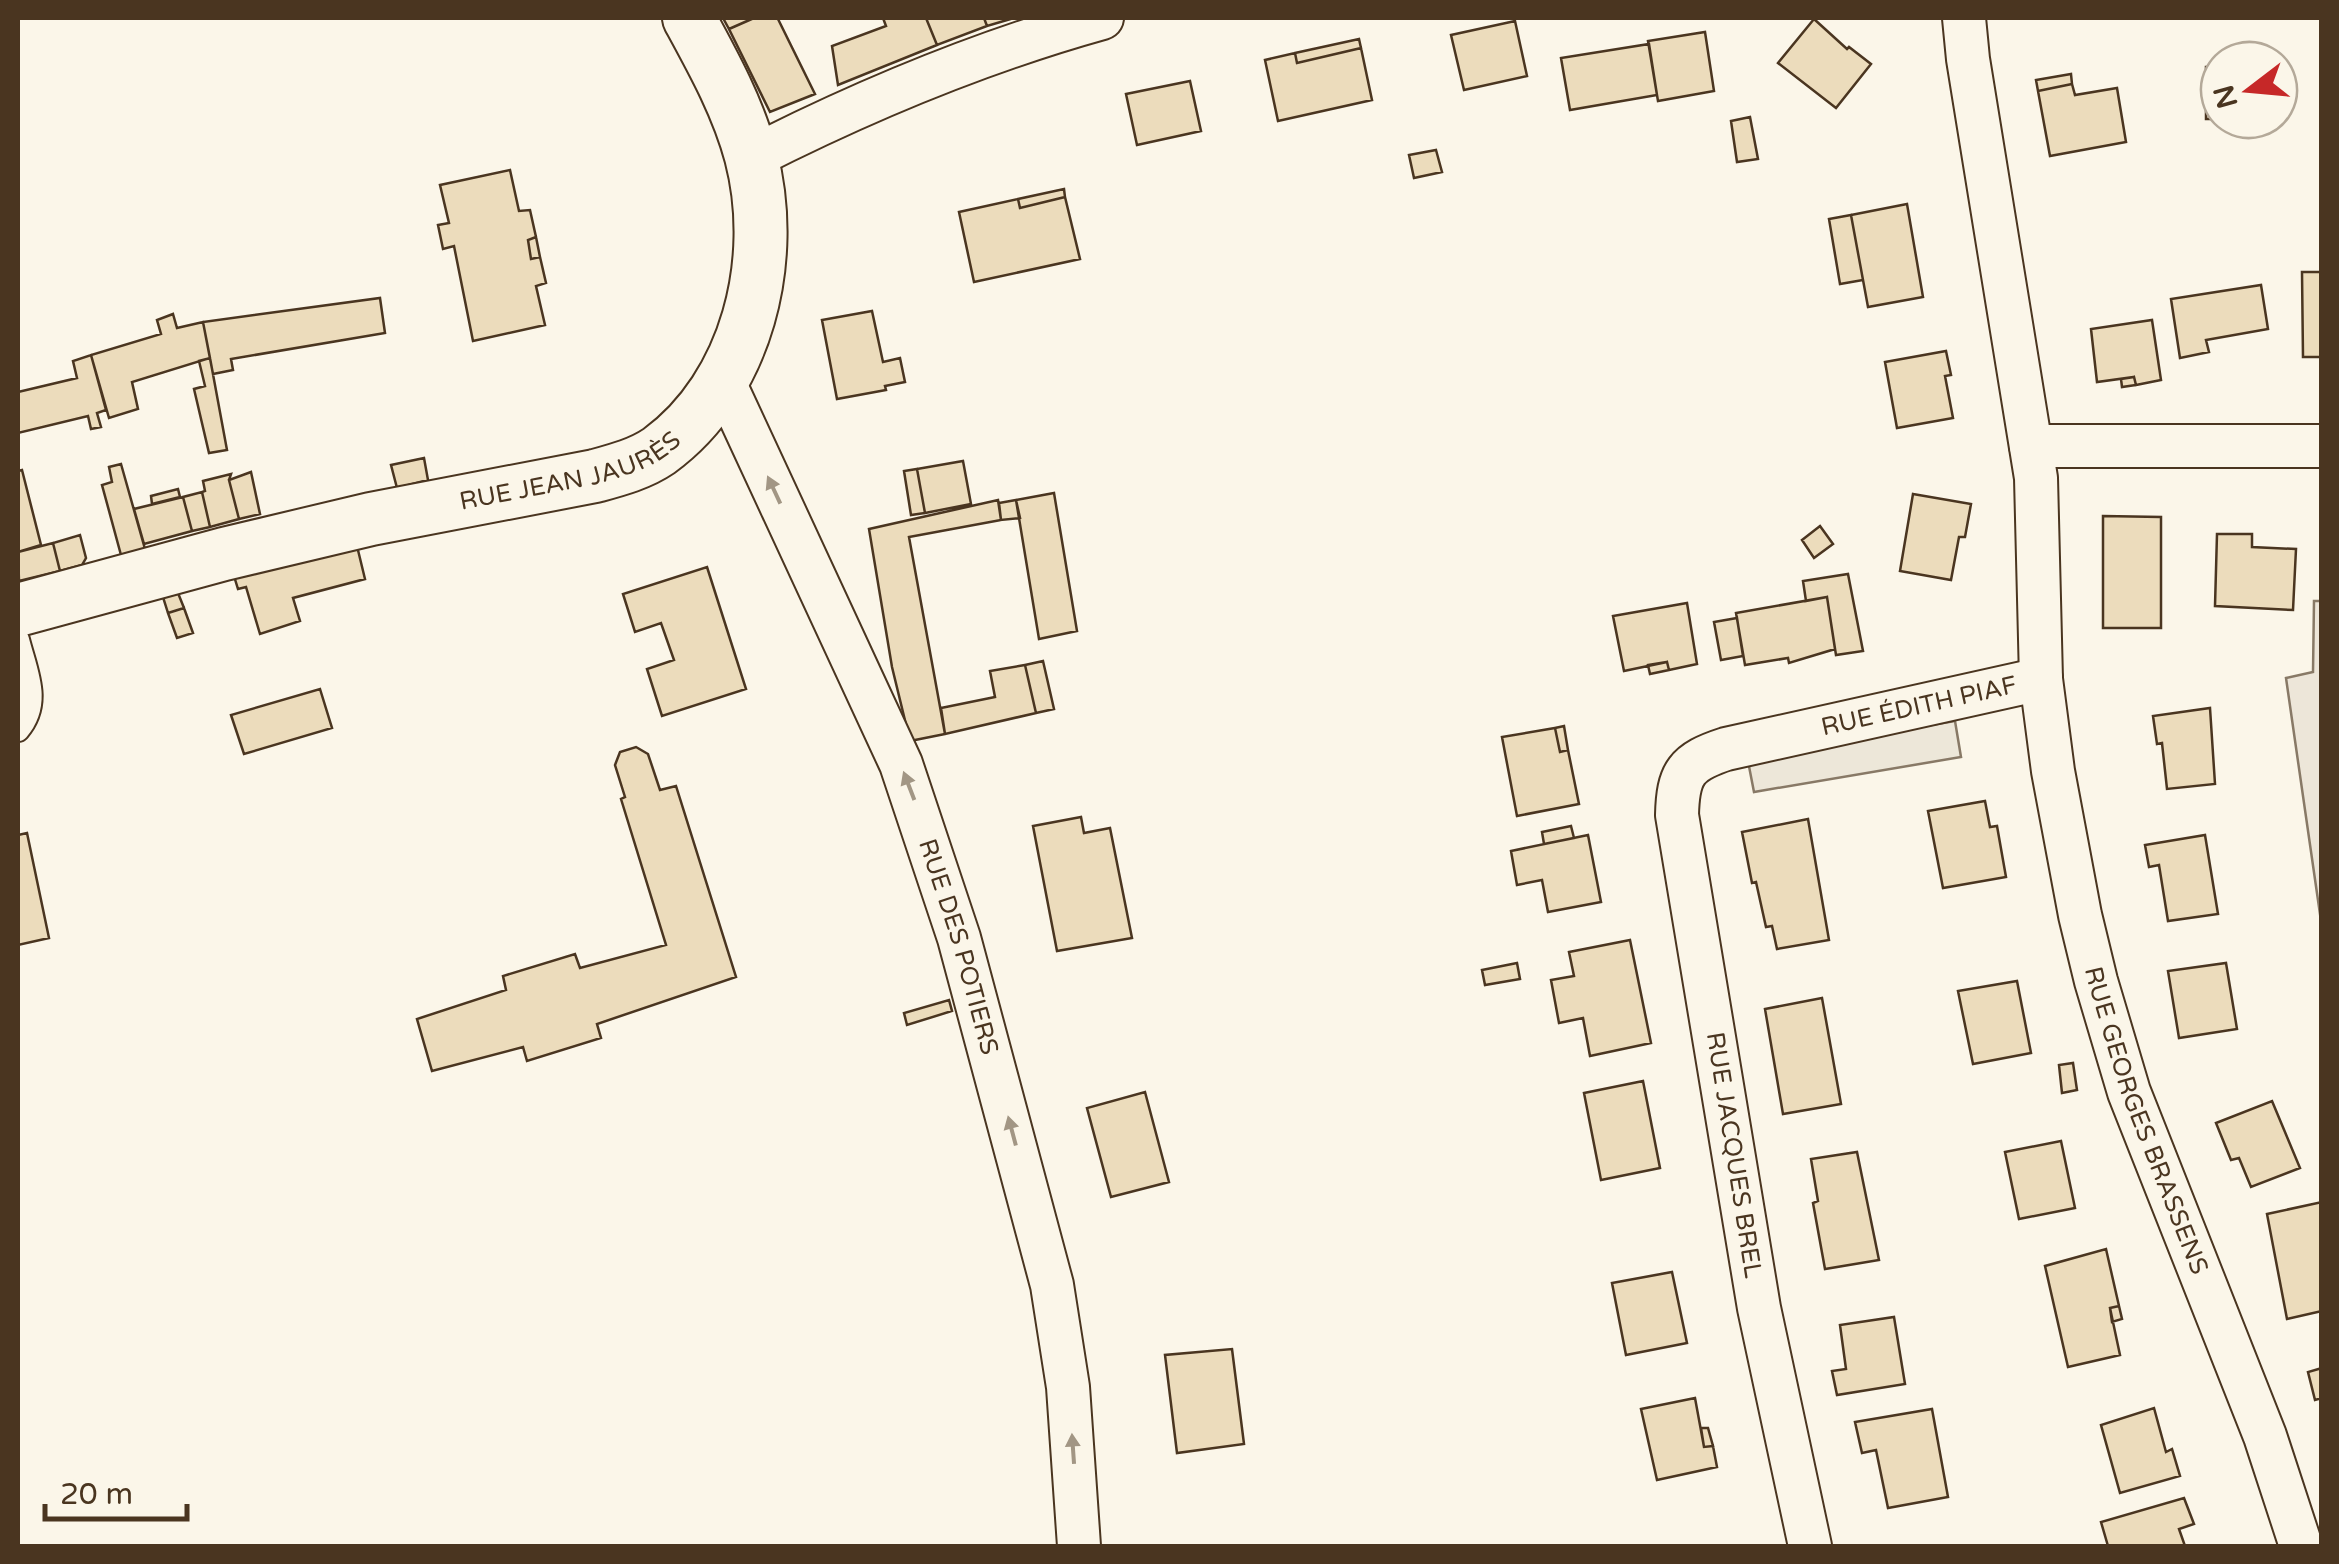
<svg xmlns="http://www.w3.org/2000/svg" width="2339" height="1564" font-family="'Varela Round',sans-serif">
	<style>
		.green { fill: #ede6d9; stroke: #887966; stroke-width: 2.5 }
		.parking { fill: #ede7d9; stroke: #887966; stroke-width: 2.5 }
		.building { fill: #ecdcbc; stroke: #4a3520; stroke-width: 2.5 }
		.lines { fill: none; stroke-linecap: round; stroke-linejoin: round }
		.service-casing { stroke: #4a3520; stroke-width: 26 }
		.minor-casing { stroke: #4a3520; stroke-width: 46 }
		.tertiary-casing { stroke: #4a3520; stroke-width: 56 }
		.service { stroke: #fbf6e9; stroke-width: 22 }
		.minor { stroke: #fbf6e9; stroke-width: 42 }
		.tertiary { stroke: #fbf6e9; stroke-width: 52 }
		.oneway { fill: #a29684 }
		.labels { text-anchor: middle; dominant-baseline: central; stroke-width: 8; stroke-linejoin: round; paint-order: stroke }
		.street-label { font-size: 25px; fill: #4a3520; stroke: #fbf6e9 }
	</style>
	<rect width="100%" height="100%" fill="#fbf6e9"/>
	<path class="green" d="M2314,601H2322L2321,921L2286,678L2313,672Z"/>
	<path class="parking" d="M1955,721L1961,757L1754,792L1747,756Z"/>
	<path class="building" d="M723,18H754L729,29Z
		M754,18H781L778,19L815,94L770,112L729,29Z
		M883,18H926L937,45L838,85L832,46L886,26Z
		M926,18H984L987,26L937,45Z
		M984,18H1014L987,26Z
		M1814,19L1847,49L1849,47L1871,64L1836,108L1778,63Z
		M1515,21L1527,76L1464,90L1451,35Z
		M1705,32L1714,91L1658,101L1648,41Z
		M1359,39L1361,48L1297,63L1295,53Z
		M1649,44L1657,95L1570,110L1561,58Z
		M1361,48L1372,100L1278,121L1265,60L1295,53L1297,63Z
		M2206,67H2219V119H2206Z
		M2071,74L2072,84L2038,91L2036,80Z
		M1190,81L1201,131L1137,145L1126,94Z
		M2072,84L2075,95L2117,88L2126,142L2050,156L2038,91Z
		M1750,117L1758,159L1737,162L1731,121Z
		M1436,150L1442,172L1414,178L1409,155Z
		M510,170L519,211L530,210L536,237L528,240L531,259L540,257L546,283L536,286L545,325L473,341L454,246L443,249L438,225L449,223L440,185Z
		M1064,189L1065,197L1020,208L1018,199Z
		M1065,197L1080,259L974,282L959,212L1018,199L1020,208Z
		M1907,204L1923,297L1868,307L1851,215Z
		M1851,215L1863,280L1840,284L1829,219Z
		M536,237L540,257L531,259L528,240Z
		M2302,272H2322V357H2303Z
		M2261,285L2268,329L2206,340L2209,352L2180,358L2171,299Z
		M380,298L385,333L231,359L233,370L213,374L203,322Z
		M872,311L883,362L900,358L905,382L885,386L886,390L837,399L822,320Z
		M173,314L177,328L203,322L210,358L132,382L138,409L109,418L91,355L161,334L157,320Z
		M2152,320L2161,380L2136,385L2134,377L2097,382L2091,329Z
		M1946,351L1951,375L1945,376L1953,418L1897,428L1885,362Z
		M91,355L106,410L97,413L101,427L91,429L88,416L18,433V392L77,378L73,361Z
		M210,358L227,450L209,453L194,389L205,386L199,361Z
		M2134,377L2136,385L2122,387L2121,379Z
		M424,458L428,480L397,488L391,465Z
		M963,461L971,504L925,513L917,469Z
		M121,464L145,549L121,555L102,485L112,482L109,467Z
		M917,469L925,513L911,515L904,471Z
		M22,470L41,545L18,552V471Z
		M251,472L260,514L239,519L229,480Z
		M231,474L229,480L239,519L210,527L202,492L205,491L203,481Z
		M178,489L180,497L152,504L151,496Z
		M202,492L210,527L192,531L183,497Z
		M1054,493L1077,631L1039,639L1016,500Z
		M1913,494L1971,504L1965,537H1959L1951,580L1900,571Z
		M183,497L192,531L144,544L134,509Z
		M998,500L1001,520L909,537L945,734L910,741L892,667L869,529Z
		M1016,500L1020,518L1001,520L999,503Z
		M2103,516L2161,517V628H2103Z
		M1820,526L1833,544L1814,558L1802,540Z
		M2217,534H2252V547L2296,549L2293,610L2215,606Z
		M80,535L86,558L82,565L60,571L53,543Z
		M53,543L60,571L19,581L18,552Z
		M357,546L365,579L293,598L300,621L260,634L246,587L238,589L234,576Z
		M707,567L746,689L662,716L647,669L674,660L661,623L635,632L623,594Z
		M1848,574L1863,651L1836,655L1827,597L1806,601L1803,581Z
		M178,593L184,608L168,613L163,597Z
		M1827,597L1835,649L1789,663L1788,658L1745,665L1736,613Z
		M1687,603L1697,664L1669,670L1667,662L1624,671L1613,616Z
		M184,608L193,633L177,638L168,613Z
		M1737,618L1743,656L1721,660L1714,622Z
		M1043,661L1054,709L1036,713L1025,665Z
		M1667,662L1669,670L1650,674L1648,665Z
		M1025,665L1036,713L945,734L941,708L995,697L990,671Z
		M320,689L332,728L244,754L231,715Z
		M2210,708L2215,784L2167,789L2162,743L2157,744L2153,716Z
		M1564,726L1568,750L1560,752L1555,728Z
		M1555,728L1560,752L1568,750L1579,804L1517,816L1502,737Z
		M636,747L648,754L660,790L676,786L736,977L597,1024L601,1038L527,1061L523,1047L432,1071L417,1019L506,990L503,976L575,954L580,968L666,945L621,799L625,797L615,765L620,752Z
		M1985,801L1990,827L1997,826L2006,877L1943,888L1928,811Z
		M1081,817L1084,833L1110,828L1132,938L1057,951L1033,826Z
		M1808,819L1829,940L1777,949L1772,926L1766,927L1756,882L1752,883L1742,832Z
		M1571,826L1574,838L1544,844L1542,832Z
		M27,833L49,938L18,945V835Z
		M1588,835L1601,902L1548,912L1542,880L1517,885L1511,851Z
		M2205,835L2218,914L2168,921L2159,865L2149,867L2145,845Z
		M1630,940L1651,1043L1590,1056L1583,1018L1559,1023L1551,980L1574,976L1569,952Z
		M1517,963L1520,979L1485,985L1482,970Z
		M2226,963L2237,1029L2179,1038L2168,971Z
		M2017,981L2031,1053L1973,1064L1958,991Z
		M1822,998L1841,1104L1783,1114L1765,1009Z
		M949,1000L952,1011L907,1025L904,1013Z
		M2073,1063L2077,1090L2062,1093L2059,1065Z
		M1643,1081L1660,1168L1601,1180L1584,1093Z
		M1145,1092L1169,1182L1111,1197L1087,1108Z
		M2272,1101L2300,1168L2251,1187L2239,1158L2231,1160L2216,1123Z
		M2061,1141L2075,1208L2019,1219L2005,1152Z
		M1857,1152L1879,1260L1825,1269L1813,1203L1818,1201L1811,1159Z
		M2322,1202V1311L2287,1319L2267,1214Z
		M2106,1249L2119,1306L2110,1308L2120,1355L2068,1367L2045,1266Z
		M1672,1272L1687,1343L1626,1355L1612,1283Z
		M2119,1306L2122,1319L2112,1322L2110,1308Z
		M1894,1317L1905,1384L1837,1395L1832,1371L1846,1369L1840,1325Z
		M1232,1349L1244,1444L1177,1453L1165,1355Z
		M2322,1368V1398L2315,1400L2308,1372Z
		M1695,1398L1704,1447L1713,1446L1717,1467L1657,1480L1641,1409Z
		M2154,1408L2166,1452L2172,1449L2180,1476L2120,1493L2101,1425Z
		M1932,1409L1948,1497L1888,1508L1876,1450L1862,1453L1855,1422Z
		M1701,1428H1708L1713,1446L1704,1447Z
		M2184,1498L2194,1524L2179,1529L2185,1546H2108L2101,1522Z"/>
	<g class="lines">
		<g class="service-casing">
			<path id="service" d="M18,640C26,672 42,702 18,730"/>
		</g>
		<g class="minor-casing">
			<g id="minor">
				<path id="s1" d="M1964,18L1968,59L2036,478L2041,679L2053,771L2080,915L2096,981L2129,1092L2265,1436L2301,1546"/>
				<path d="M751,158C865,100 980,52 1102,18"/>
				<path id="s2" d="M723,380L901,764L959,938L1052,1285L1068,1387L1079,1546"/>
				<path d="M2031,446H2322"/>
				<path id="s3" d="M1810,1546L1759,1308L1677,815C1678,773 1686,762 1726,749L2041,679"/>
			</g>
		</g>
		<g class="tertiary-casing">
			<g id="tertiary">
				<path id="s4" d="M18,610L224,554L371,519L595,476C617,470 640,464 659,451C748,386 778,259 751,156C738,107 713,62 689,18"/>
			</g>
		</g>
		<use href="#service" class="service"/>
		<use href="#minor" class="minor"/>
		<use href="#tertiary" class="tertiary"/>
	</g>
	<defs><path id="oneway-solid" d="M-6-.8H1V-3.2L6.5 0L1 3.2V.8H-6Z" transform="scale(2.5)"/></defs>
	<g class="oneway">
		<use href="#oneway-solid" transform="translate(774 490) rotate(-115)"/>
		<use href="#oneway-solid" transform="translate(909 786) rotate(-111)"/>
		<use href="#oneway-solid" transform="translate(1012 1131) rotate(-105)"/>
		<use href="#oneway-solid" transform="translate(1073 1449) rotate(-94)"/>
	</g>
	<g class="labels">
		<g class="street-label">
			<text stroke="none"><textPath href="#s4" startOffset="570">RUE JEAN JAURÈS</textPath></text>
			<text stroke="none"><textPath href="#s3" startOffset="1032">RUE ÉDITH PIAF</textPath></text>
			<text stroke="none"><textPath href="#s2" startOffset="615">RUE DES POTIERS</textPath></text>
			<text stroke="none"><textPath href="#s1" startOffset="1122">RUE GEORGES BRASSENS</textPath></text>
			<text transform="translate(1734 1155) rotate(81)">RUE JACQUES BREL</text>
		</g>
	</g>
	<rect width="2339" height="1564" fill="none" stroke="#4a3520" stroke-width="40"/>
	<g transform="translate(2249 90) rotate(254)"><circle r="48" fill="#fbf6e9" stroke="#b4a999" stroke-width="2.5"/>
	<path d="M0-8L18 38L0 25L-18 38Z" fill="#c62828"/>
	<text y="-15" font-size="28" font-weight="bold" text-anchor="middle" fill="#4a3520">N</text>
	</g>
	<path d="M45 1504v15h142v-15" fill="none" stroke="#4a3520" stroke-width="5"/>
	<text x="60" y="1504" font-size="30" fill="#4a3520" stroke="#fbf6e9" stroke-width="8" paint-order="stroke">20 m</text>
</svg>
